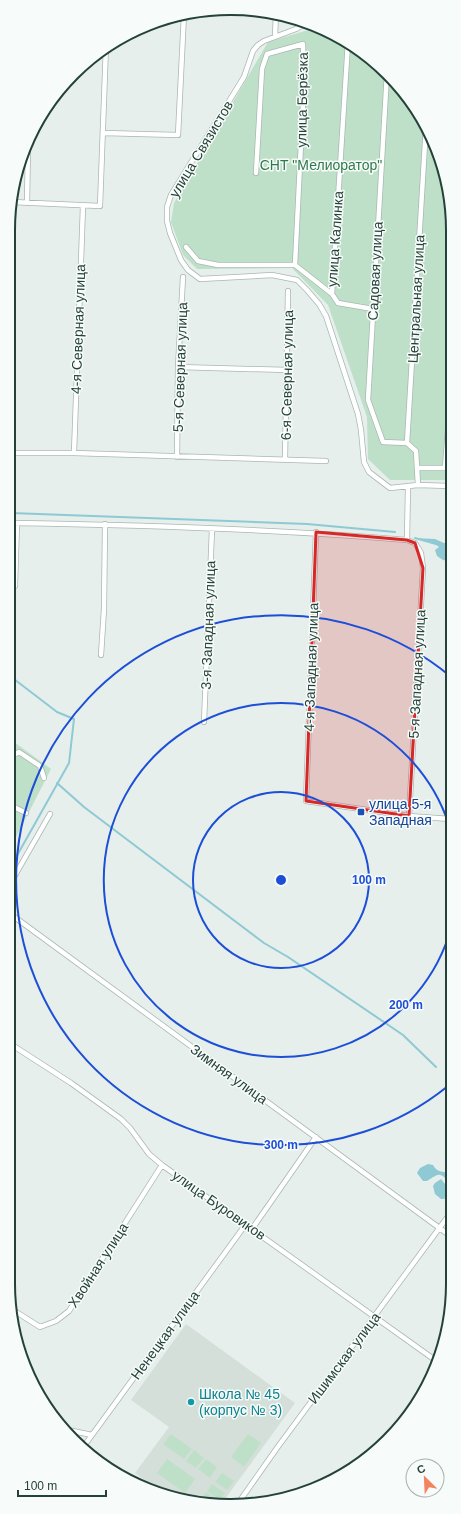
<svg xmlns="http://www.w3.org/2000/svg" width="461" height="1514" font-family="Helvetica,sans-serif">
	<style>
		.built { fill: #d4dfda }
		.green { fill: #bfe0c8 }
		.water { fill: #8ec9d4 }
		.lines { fill: none; stroke-linecap: round; stroke-linejoin: round }
		.stream { stroke: #8ec9d4; stroke-width: 2 }
		.minor-casing { stroke: #a8b8b2; stroke-width: 6 }
		.minor { stroke: #fff; stroke-width: 4.5 }
		.marked { fill: #d62828; fill-opacity: 0.2; stroke: #d62828; stroke-width: 3; stroke-linejoin: round }
		.ring { fill: none; stroke: #1d4ed8; stroke-width: 2 }
		.transit-dot { fill: #1a4fb4; stroke: #f7fbf9; stroke-width: 1.5 }
		.culture-dot { fill: #0f9aa8; stroke: #f7fbf9; stroke-width: 1.5 }
		.labels { text-anchor: middle; dominant-baseline: central; stroke-width: 3; stroke-linejoin: round; paint-order: stroke }
		.street-label { font-size: 14px; fill: #24423a; stroke: #f7fbf9 }
		.park-label { font-size: 14px; fill: #2d7a4b; stroke: #f7fbf9 }
		.transit-label { font-size: 14px; fill: #164399; stroke: #f7fbf9; text-anchor: start }
		.culture-label { font-size: 14px; fill: #0d838f; stroke: #f7fbf9; text-anchor: start }
		.rim { fill: none; stroke: #24423a; stroke-width: 2 }
		.centre { fill: #1d4ed8; stroke: #f7fbf9; stroke-width: 2 }
		.ring-label { font-size: 12px; text-anchor: middle; font-weight: bold; fill: #1d4ed8; stroke: #f7fbf9; stroke-width: 3; stroke-linejoin: round; paint-order: stroke }
	</style>
	<rect width="100%" height="100%" fill="#e6efeb"/>
	<path class="built" d="M186,1324L295,1403L222,1503L202,1504L160,1492L135,1473L169,1427L131,1400Z"/>
	<path class="green" d="M315,28L342,38L388,73L430,132L451,201L450,480H390L368,459L367,417L328,305L292,268L197,269L183,255L171,222L174,203L268,42Z
		M10,739L51,769L10,849Z
		M171,1434L192,1449L184,1459L163,1444Z
		M248,1434L261,1443L244,1467L231,1457Z
		M194,1450L204,1458L196,1468L186,1461Z
		M167,1459L195,1479L185,1493L157,1473Z
		M206,1459L217,1467L210,1478L198,1469Z
		M222,1473L234,1481L227,1490L215,1482Z
		M212,1484L225,1493L220,1500L207,1491Z
		M206,1492L219,1501L218,1503L206,1504L201,1500Z"/>
	<path class="water" d="M415,538L435,539L444,543H450V561L443,560L437,556L435,550L439,547L432,542Z
		M428,1164L433,1165C437,1173 443,1171 449,1173V1194L444,1199H441L435,1194L433,1186L435,1183L441,1179L445,1184H448L449,1182C439,1170 437,1175 427,1181H423L417,1173L420,1168Z"/>
	<g class="lines">
		<path class="stream" d="M11,513L307,524L395,532
			M415,538L436,544
			M57,783L84,807L264,943L288,957L403,1035L436,1067
			M10,868L69,763L74,719L57,712L10,676"/>
		<g class="minor-casing">
			<path id="minor" d="M305,24L296,29L264,41L258,45L253,51L244,77L171,195L167,207V221L170,233L181,260L188,270L200,279L272,275L297,280L307,290L319,304L326,316L358,414L361,430L364,462L369,472L390,488L418,485L450,486
				M275,36L276,13
				M348,42L332,294L338,303L373,309
				M387,73L368,400L383,442L407,443
				M103,133L178,135L184,14
				M256,173L262,69L267,54L303,44L304,82L295,265L332,294
				M12,202L100,206L106,46
				M27,203L28,148
				M186,247L198,261L218,265H295
				M178,367L287,370
				M11,453H74L326,461
				M74,453L83,206
				M177,457L178,367L183,277
				M285,459L288,291
				M417,468L416,451L407,443L426,126
				M418,485L417,468H445L451,390
				M11,523C143,525 276,529 407,540L415,543L421,553L423,568L409,816
				M316,532L306,801L409,816L450,819
				M407,540L408,487
				M15,586L17,523
				M101,655L104,609L105,524
				M204,722L212,529
				M10,757L19,752L40,766L44,778
				M10,805L26,813
				M10,884L50,814
				M9,913L449,1235
				M9,1043L71,1083L121,1119L130,1128L149,1154L162,1165L435,1360
				M9,1053L13,1046
				M252,1229L316,1137
				M13,1310L40,1327L56,1321L69,1311L162,1165
				M63,1429L92,1435
				M84,1446L246,1224
				M239,1502L277,1448L449,1215"/>
		</g>
		<use href="#minor" class="minor"/>
	</g>
	<path class="marked" d="M316,532L407,540L415,543L423,568L409,816L306,801Z"/>
	<g class="ring">
		<circle cx="281" cy="880" r="88"/>
		<path d="M449 935A177 177 0 1 1 449 825"/>
		<path d="M448 1086A265 265 0 1 1 450 676"/>
	</g>
	<rect class="transit-dot" x="357" y="808" width="8" height="8" rx="2"/>
	<circle class="culture-dot" cx="191" cy="1402" r="4"/>
	<g class="labels">
		<g class="street-label">
			<text transform="translate(302 100) rotate(-89)">улица Берёзка</text>
			<text transform="translate(201 149) rotate(-59)">улица Связистов</text>
			<text transform="translate(335 239) rotate(-86)">улица Калинка</text>
			<text transform="translate(375 271) rotate(-87)">Садовая улица</text>
			<text transform="translate(416 299) rotate(-87)">Центральная улица</text>
			<text transform="translate(78 329) rotate(-88)">4-я Северная улица</text>
			<text transform="translate(180 367) rotate(-88)">5-я Северная улица</text>
			<text transform="translate(287 375) rotate(-89)">6-я Северная улица</text>
			<text transform="translate(208 625) rotate(-88)">3-я Западная улица</text>
			<text transform="translate(311 667) rotate(-88)">4-я Западная улица</text>
			<text transform="translate(417 674) rotate(-87)">5-я Западная улица</text>
			<text transform="translate(229 1074) rotate(36)">Зимняя улица</text>
			<text transform="translate(219 1205) rotate(35)">улица Буровиков</text>
			<text transform="translate(98 1265) rotate(-57)">Хвойная улица</text>
			<text transform="translate(165 1335) rotate(-54)">Ненецкая улица</text>
			<text transform="translate(344 1358) rotate(-53)">Ишимская улица</text>
		</g>
		<g class="park-label">
			<text x="321" y="165">СНТ "Мелиоратор"</text>
		</g>
		<g class="transit-label">
			<text x="369" y="804">улица 5-я<tspan x="369" dy="16">Западная</tspan></text>
		</g>
		<g class="culture-label">
			<text x="199" y="1394">Школа № 45<tspan x="199" dy="16">(корпус № 3)</tspan></text>
		</g>
	</g>
	<path d="M0 0H461V1514H0ZM230 15H231A215 215 0 0 1 446 230V1284A215 215 0 0 1 231 1499H230A215 215 0 0 1 15 1284V230A215 215 0 0 1 230 15Z" fill="#f7fbf9" fill-rule="evenodd"/>
	<path class="rim" d="M230 15H231A215 215 0 0 1 446 230V1284A215 215 0 0 1 231 1499H230A215 215 0 0 1 15 1284V230A215 215 0 0 1 230 15Z"/>
	<circle cx="281" cy="880" r="6" class="centre"/>
	<g class="ring-label">
		<text x="369" y="884">100 m</text>
		<text x="406" y="1009">200 m</text>
		<text x="281" y="1149">300 m</text>
	</g>
	<g transform="translate(425 1478) rotate(336)"><circle r="19" fill="#f7fbf9" stroke="#a3b1ad"/>
	<path d="M0-3L7 15L0 10L-7 15Z" fill="#f4845f"/>
	<text y="-6" font-size="11" font-weight="bold" text-anchor="middle" fill="#24423a">С</text>
	</g>
	<path d="M18 1490v6h88v-6" fill="none" stroke="#24423a" stroke-width="2"/>
	<text x="24" y="1490" font-size="12" fill="#24423a" stroke="#f7fbf9" stroke-width="3" paint-order="stroke">100 m</text>
</svg>
